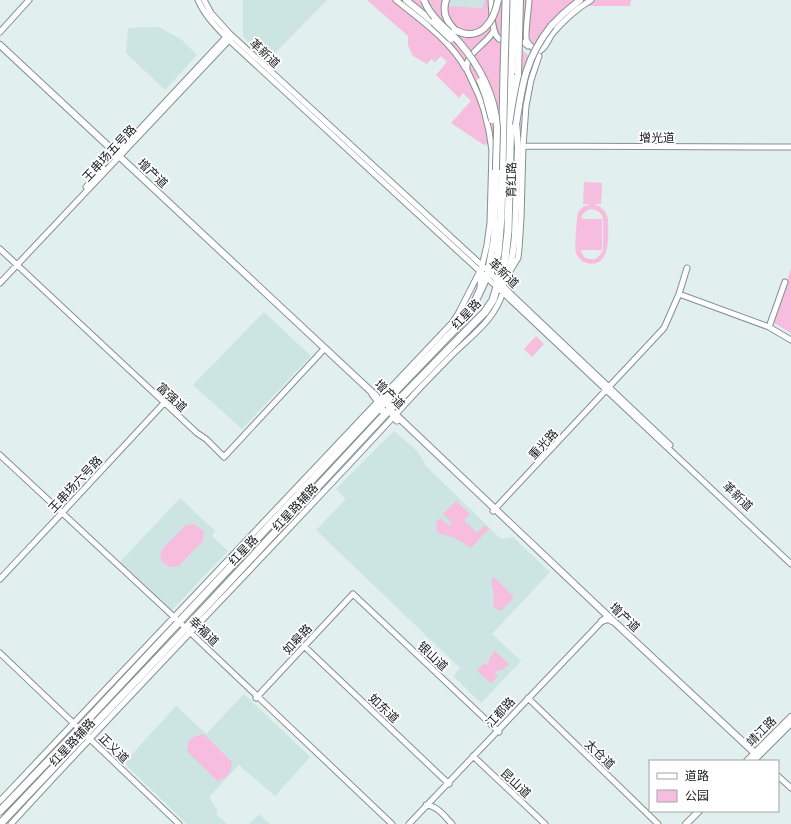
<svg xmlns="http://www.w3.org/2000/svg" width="791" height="824" font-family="Ubuntu,'Noto Sans SC',sans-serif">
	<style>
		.built { fill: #cde5e2 }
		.green { fill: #f7bdde; fill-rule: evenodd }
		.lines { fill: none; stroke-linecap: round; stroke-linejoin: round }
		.minor-casing { stroke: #83918f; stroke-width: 7 }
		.major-casing { stroke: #83918f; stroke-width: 8 }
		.highway-casing { stroke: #83918f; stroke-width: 9 }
		.minor { stroke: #fff; stroke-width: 5 }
		.major { stroke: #fff; stroke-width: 6 }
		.highway { stroke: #fff; stroke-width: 7 }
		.major-bridge-casing { stroke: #83918f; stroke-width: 8; stroke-linecap: butt }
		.highway-bridge-casing { stroke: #83918f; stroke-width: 9; stroke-linecap: butt }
		.major-bridge { stroke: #fff; stroke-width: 6 }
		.highway-bridge { stroke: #fff; stroke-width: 7 }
		.labels { text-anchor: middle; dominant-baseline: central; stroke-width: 3.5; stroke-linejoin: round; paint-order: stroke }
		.street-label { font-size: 12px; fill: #161b1b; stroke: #fff }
	</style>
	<rect width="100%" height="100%" fill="#e1efee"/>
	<path class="built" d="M243,0H327L268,60L243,37Z
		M448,0H484V8L448,6Z
		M159,27L181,39L197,55L165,90L126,53L128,28Z
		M264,312L311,356L242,429L193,385Z
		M394,431L417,451L423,460L426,466L501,539L513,537L550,572L492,634L521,661L481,703L453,676L460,668L316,530L346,499L336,489Z
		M180,498L215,531L212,536L228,551L171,611L119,563Z
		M244,694L310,757L275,796L239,765L209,797L218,812L216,814L227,824H187L124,763L176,706L206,734Z
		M259,814L270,824H249Z"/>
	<path class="green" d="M367,0H448V6L483,8L484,0H631L630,6H592L579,5L568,12L535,44L532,42L530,39L520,49L527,54L531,60C523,84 520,110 518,135L484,145L451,123L471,101L463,93L459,98L436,75L447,62L441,56L435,62L431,59L427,64L413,56L408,45V36Z
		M584,182L602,183L601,204H594C601,206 606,211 608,219C608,233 612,269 587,263C582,262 578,258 576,253C574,246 577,224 577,216C579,208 584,206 591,204H583ZM591,209C599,210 603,214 603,221V249L602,252L598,257L595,259H589L584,257L581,250L582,216C584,212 587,210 591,209Z
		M582,219H602V250H581Z
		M791,268V333L774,323Z
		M536,336L544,344L532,357L524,349Z
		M456,501L470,514L464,520L477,533L485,525L489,529L471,548C461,541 452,536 440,534L437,530L436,523L440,518L450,526L452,523L443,514Z
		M194,524L204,531L203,541L179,566L171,567L163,563L160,555L162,549L186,525Z
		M492,578H495L514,597L503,609L499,611L495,608L493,605L494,594L491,581Z
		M495,651L509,664L502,671L499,669L495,673L498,676L491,683L477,671L484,663L486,665L490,660L489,658Z
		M204,734L232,762C231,773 229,777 217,781L187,751C188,738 191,737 204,734Z"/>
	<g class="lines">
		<g class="minor-casing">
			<path id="minor" d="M198,0C205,16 217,28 229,40L497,287L791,564
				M204,0L211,13L229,33L488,271L513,296L670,445
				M396,0C421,20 450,40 466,69
				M491,0C492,11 491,32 499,39L523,42L528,46
				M0,32L29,0
				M536,52C544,52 548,40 552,34C563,21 576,9 591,0
				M523,146L791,147
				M114,157L228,35
				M86,187L103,168
				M0,249L197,433L206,439L224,457L325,348
				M0,283L231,38
				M480,287L482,266L487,245L490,223L492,151L489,131L484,110L479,96L467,70C464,53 488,44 494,30
				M502,288L510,271L518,258L519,249L521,218L523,146L526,106L531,80L539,56C537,48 530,48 527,41C524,37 529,7 529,0
				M679,294L687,268
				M769,327L785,282
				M0,455L174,617L392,824
				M493,511L664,328L679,294L769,327L791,340
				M0,579L60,515L164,403
				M304,646L449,784
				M0,653L179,824
				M256,698L353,594L499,732
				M528,698L658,824
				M473,756L545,824
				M778,776L791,788
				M0,801L452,323L458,314L481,269
				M426,805C438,806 445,817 452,824
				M11,824C137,686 269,552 396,414C413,395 431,376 449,358C468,338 496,320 503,291
				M409,824L604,619"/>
		</g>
		<g class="major-casing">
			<path id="major" d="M406,0L433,22
				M446,0C442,12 446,21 455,30
				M551,26L564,13L580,0
				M0,45L376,396
				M516,110L518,75
				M487,277L494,239L496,170
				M501,281C503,276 507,272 509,267C513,258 514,245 515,235L518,147L516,121
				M396,415L609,617L758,756
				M602,621L608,619L612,621
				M755,759L791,723
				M747,761L791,717
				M686,824L699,811"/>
		</g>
		<g class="highway-casing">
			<path id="highway" d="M373,394L379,402L382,410
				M389,406L391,411L397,420
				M0,811L77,731L381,406L458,326L471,310L486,278L495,265L498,253L501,217L504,73
				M0,824L186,628L390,409L475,322L485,312L493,300L505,259L508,231L512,71"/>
		</g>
		<use href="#minor" class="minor"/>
		<use href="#major" class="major"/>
		<use href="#highway" class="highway"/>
		<g class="major-bridge-casing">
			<path id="major-bridge" d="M424,0C430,17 447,29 459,42C479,65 495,95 497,127C497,141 496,155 496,170
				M433,22L451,39
				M455,30C480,43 494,22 498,0
				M518,75L520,0
				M480,81L486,97L492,120
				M516,125C522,85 525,59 551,26"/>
		</g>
		<g class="highway-bridge-casing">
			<path id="highway-bridge" d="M512,71L514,0
				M504,73L506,0"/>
		</g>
		<use href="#major-bridge" class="major-bridge"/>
		<use href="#highway-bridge" class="highway-bridge"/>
	</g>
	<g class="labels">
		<g class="street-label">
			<text transform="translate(265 53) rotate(43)">革新道</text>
			<text x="657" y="137">增光道</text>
			<text transform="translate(109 153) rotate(-47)">王串场五号路</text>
			<text transform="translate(153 173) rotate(43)">增产道</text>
			<text transform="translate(511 180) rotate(-89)">育红路</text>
			<text transform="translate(504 273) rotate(44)">革新道</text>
			<text transform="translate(466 314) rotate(-47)">红星路</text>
			<text transform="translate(390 394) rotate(43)">增产道</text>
			<text transform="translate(172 397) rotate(43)">富强道</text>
			<text transform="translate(543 444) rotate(-47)">重光路</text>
			<text transform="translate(75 484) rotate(-47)">王串场六号路</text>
			<text transform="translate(738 496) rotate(43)">革新道</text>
			<text transform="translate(295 507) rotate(-47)">红星路辅路</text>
			<text transform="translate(243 550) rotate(-47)">红星路</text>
			<text transform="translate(625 617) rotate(43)">增产道</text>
			<text transform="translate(204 631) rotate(44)">幸福道</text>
			<text transform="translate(297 639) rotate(-47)">如皋路</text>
			<text transform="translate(433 656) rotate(43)">银山道</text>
			<text transform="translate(384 708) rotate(43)">如东道</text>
			<text transform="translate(500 712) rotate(-47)">江都路</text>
			<text transform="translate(761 731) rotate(-45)">靖江路</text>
			<text transform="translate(72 742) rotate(-47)">红星路辅路</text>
			<text transform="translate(114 748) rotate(44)">正义道</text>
			<text transform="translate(600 754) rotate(44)">太仓道</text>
			<text transform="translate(516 783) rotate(43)">昆山道</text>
		</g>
	</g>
	<rect x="649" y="760" width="130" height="52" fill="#ffffff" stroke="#a2a4a4"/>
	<rect x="657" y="773" width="20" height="6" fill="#ffffff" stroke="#a2a4a4"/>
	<text x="685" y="780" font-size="12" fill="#161b1b">道路</text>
	<rect x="657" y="790" width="20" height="12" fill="#f7bdde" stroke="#a2a4a4"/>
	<text x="685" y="800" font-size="12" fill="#161b1b">公园</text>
</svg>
